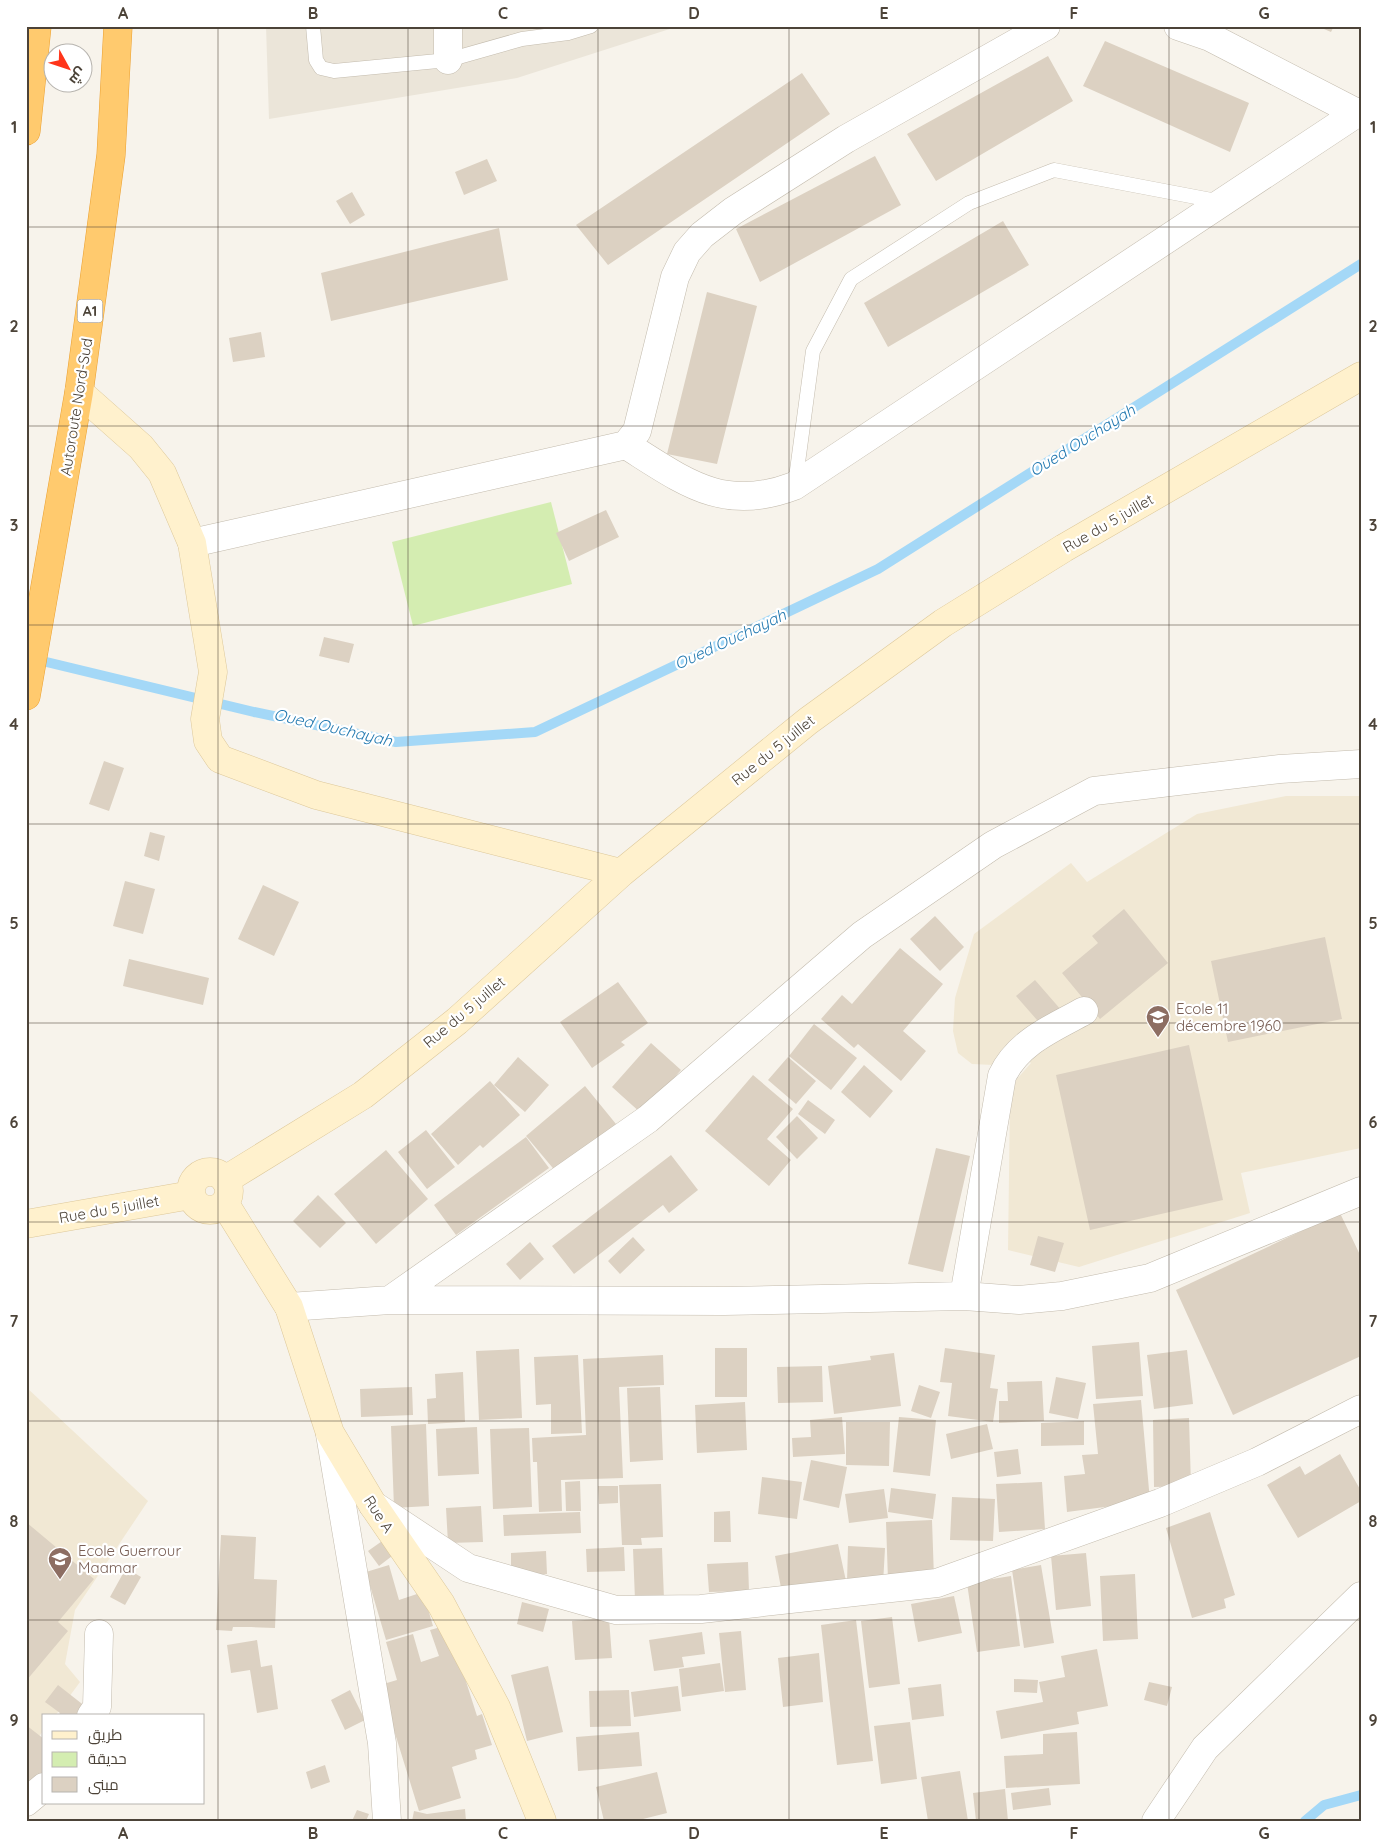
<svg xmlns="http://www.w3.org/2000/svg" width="1387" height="1847" font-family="Quicksand,Cairo,sans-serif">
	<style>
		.residential { fill: #ebe5d9 }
		.education { fill: #f1e8d4 }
		.green { fill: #d4edb1 }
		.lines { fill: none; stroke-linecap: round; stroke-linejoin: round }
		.stream { stroke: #a4d8f7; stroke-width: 10 }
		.building { fill: #dcd1c2 }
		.lane-casing { stroke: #c3bbad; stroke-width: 15 }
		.street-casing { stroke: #c3bbad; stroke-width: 29 }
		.secondary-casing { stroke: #ddc89a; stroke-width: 29 }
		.highway-casing { stroke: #eba031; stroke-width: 29 }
		.lane { stroke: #fff; stroke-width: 14 }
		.street { stroke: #fff; stroke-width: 28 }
		.secondary { stroke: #fff1cd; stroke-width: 28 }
		.highway { stroke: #ffca6e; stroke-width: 28 }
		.grid { fill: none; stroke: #4c4338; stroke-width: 1; stroke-opacity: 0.55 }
		.labels { text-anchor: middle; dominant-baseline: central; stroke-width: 4.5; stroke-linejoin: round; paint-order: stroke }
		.shield { fill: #fff; stroke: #827b74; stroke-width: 1 }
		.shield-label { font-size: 14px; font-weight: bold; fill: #4c4338 }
		.street-label { font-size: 15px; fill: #4c4338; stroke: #fff }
		.education-label { font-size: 15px; fill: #785e54; stroke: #fff; text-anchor: start }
		.water-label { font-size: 16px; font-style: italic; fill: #247ab1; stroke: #fff }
		.neatline { fill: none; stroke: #4c4338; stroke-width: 2 }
		.grid-label { font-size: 16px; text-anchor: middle; font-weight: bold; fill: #4c4338 }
	</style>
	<rect width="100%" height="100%" fill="#f7f3eb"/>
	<path class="residential" d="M266,26H679L517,78L269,119Z"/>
	<path class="education" d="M1286,796H1361V1148L1241,1173L1250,1213L1079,1267L1008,1250L1010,1099L1016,1080L1031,1063L1010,1046L994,1065L972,1064L958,1053L953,1031L955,998L974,934L1071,863L1087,882L1197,814Z
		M26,1387L148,1501L75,1610L65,1664L80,1682L55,1716H44V1730L26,1753Z"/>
	<path class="green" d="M551,502L572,584L413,626L392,542Z"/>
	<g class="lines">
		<path class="stream" d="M34,659L254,712L396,742L535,732L878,569L1361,264
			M1305,1821L1324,1805L1361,1795"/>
	</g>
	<path class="building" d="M1317,26H1334L1331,32Z
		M1105,41L1249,103L1230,152L1083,86Z
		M1048,56L1073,101L936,181L907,134Z
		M802,73L830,114L608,265L576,225Z
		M875,156L901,205L760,282L736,229Z
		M487,159L497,181L464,195L455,172Z
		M352,192L365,215L350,224L336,201Z
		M1003,221L1029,265L888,347L864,303Z
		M499,228L508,280L331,321L321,273Z
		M707,292L757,306L717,464L667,454Z
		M261,332L265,357L233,362L229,338Z
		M606,510L619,537L569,561L556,533Z
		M324,637L354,644L349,663L319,656Z
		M104,761L124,768L109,811L89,804Z
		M150,832L165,836L159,861L144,856Z
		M125,881L155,889L143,934L113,926Z
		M263,885L299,902L274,956L238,939Z
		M1124,909L1168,963L1100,1019L1062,973L1098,943L1092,936Z
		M935,916L964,947L940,971L910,939Z
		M1325,937L1342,1019L1228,1042L1211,961Z
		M900,948L943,984L903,1031L926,1051L901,1081L858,1044L854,1048L821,1019L842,995L852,1004Z
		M129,959L209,978L203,1005L123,986Z
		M1035,980L1062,1011L1044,1028L1016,996Z
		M618,982L648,1023L621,1042L625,1045L592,1068L560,1022Z
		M814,1024L857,1058L831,1090L789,1056Z
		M651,1043L681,1070L642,1114L612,1087Z
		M1189,1045L1223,1200L1090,1230L1056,1075Z
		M518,1057L549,1085L525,1112L494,1085Z
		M788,1057L816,1081L796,1104L768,1080Z
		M864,1065L893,1091L870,1118L841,1092Z
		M753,1075L793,1109L767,1139L791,1160L769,1186L705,1131Z
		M490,1081L520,1115L483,1148L480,1145L458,1165L431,1134Z
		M585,1086L616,1124L557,1173L526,1136Z
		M808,1100L835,1120L825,1134L798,1114Z
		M797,1116L818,1138L797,1159L776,1137Z
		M426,1130L455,1167L427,1189L398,1152Z
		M526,1137L549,1168L456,1235L434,1205Z
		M936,1148L970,1156L943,1272L908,1264Z
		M386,1150L428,1199L376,1244L334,1194Z
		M671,1155L698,1190L669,1213L663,1205L574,1274L552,1246Z
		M318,1195L346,1223L320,1248L293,1221Z
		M1340,1213L1361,1257V1356L1233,1415L1176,1290Z
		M1038,1236L1064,1243L1055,1272L1030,1265Z
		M633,1237L645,1250L620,1274L608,1261Z
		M530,1242L544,1259L520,1280L506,1264Z
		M1139,1342L1143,1396L1096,1399L1092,1346Z
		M715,1348H747V1397H715Z
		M945,1348L995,1355L990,1388L998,1389L993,1422L948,1416L952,1383L940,1382Z
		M519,1349L522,1418L479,1420L476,1351Z
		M1187,1350L1193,1404L1154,1409L1147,1355Z
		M894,1353L901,1406L834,1414L828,1366L871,1360L870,1356Z
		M578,1355L582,1433L551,1434V1404L536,1405L534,1357Z
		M663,1355L664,1385L619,1387L623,1478L561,1480L562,1511L539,1512L537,1462H533L532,1438L586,1435L583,1359Z
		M822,1366L823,1402L778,1403L777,1367Z
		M463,1372L465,1422L428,1424L427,1399L436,1398L435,1374Z
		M1056,1377L1086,1383L1078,1419L1049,1413Z
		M1042,1381L1044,1421L999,1423V1401H1008L1007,1382Z
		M919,1385L940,1392L931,1418L911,1411Z
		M412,1387L413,1415L361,1417L360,1389Z
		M660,1387L663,1460L630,1462L627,1388Z
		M1141,1400L1150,1501L1067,1512L1064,1476L1085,1474L1082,1455L1098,1454L1093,1404Z
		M745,1402L747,1450L697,1453L695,1405Z
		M842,1417L845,1454L793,1457L792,1438L811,1437L810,1420Z
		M899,1417L936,1420L930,1476L893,1472Z
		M1189,1418L1191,1486L1154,1487L1153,1420Z
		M1084,1421V1445L1041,1446V1423Z
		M846,1422H890L889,1466L846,1465Z
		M426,1424L429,1506L394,1508L391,1426Z
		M987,1424L993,1449L951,1459L946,1434Z
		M477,1427L479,1474L438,1476L436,1429Z
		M529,1428L532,1507L493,1509L490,1429Z
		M1018,1449L1021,1474L997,1477L994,1452Z
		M1340,1454L1361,1491V1501L1298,1538L1267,1485L1300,1466L1305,1475Z
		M811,1460L847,1467L839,1508L803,1500Z
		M762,1477L802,1482L797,1519L758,1514Z
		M580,1481L581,1511H566L565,1482Z
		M1042,1482L1045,1529L999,1532L996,1484Z
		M661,1484L663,1537L641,1538L642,1545H622L619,1485Z
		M598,1486H618V1503L599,1504Z
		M891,1488L936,1494L933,1519L888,1512Z
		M884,1489L888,1518L849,1523L845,1494Z
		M952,1497L995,1499L993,1541L950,1540Z
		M481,1506L483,1542L448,1543L446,1508Z
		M730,1511L731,1542H714V1512Z
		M580,1512L581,1533L504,1536L503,1515Z
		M1210,1512L1235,1595L1224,1599L1226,1608L1192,1618L1166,1528Z
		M932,1520L934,1578L888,1580L886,1522Z
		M26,1522L94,1579L58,1622L68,1631L26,1681Z
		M221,1535L256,1537L254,1579L277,1580L275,1628L251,1627H233L232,1631L216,1630Z
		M385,1539L396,1553L379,1566L368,1551Z
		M838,1544L846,1581L782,1593L775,1556Z
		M848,1546L885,1548L883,1584L847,1582Z
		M624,1547L625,1571L587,1572L586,1549Z
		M662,1548L664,1599L635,1600L633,1549Z
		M546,1551L547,1574L511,1576V1553Z
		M1086,1553L1091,1606L1056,1610L1051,1556Z
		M748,1562L749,1591L709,1592L707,1564Z
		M389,1565L399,1600L423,1592L433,1626L386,1640L366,1572Z
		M1041,1565L1054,1643L1024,1648L1012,1570Z
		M126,1568L141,1577L125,1605L110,1597Z
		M1135,1574L1138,1639L1103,1641L1100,1576Z
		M1011,1576L1020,1646L977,1652L967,1583Z
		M954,1596L962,1633L918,1642L911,1604Z
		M522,1602L549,1609L543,1632L517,1624Z
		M892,1617L900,1684L869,1688L861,1621Z
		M609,1618L612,1658L575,1660L572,1621Z
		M856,1620L873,1761L837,1765L821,1625Z
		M448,1625L477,1716L482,1714L492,1745L475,1750L477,1759L452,1767L461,1798L419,1811L380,1685L397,1680L386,1642L413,1634L421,1662L439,1656L430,1630Z
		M741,1631L746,1690L725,1692L719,1633Z
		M702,1632L705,1654L682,1657L684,1667L654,1671L649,1640Z
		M257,1640L261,1667L272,1665L278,1709L257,1713L250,1670L231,1673L227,1645Z
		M1097,1649L1108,1706L1077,1712L1079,1724L1001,1739L996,1711L1043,1702L1039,1682L1065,1677L1061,1656Z
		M819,1653L823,1702L783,1707L778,1658Z
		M720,1663L724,1691L682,1697L679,1669Z
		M548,1666L563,1732L527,1741L511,1675Z
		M1014,1679L1038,1680L1037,1693L1014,1692Z
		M1149,1682L1172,1687L1167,1706L1144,1700Z
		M941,1684L944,1716L912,1720L908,1688Z
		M58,1685L86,1707L79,1716H58L60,1713L45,1702Z
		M678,1686L681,1711L634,1717L631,1692Z
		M350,1690L365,1720L345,1730L331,1700Z
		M629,1690L631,1726L590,1727L589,1691Z
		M910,1722L917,1779L881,1784L874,1726Z
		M26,1725L44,1739V1776L34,1788L26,1782Z
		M639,1732L642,1766L578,1771L576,1737Z
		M1077,1732L1080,1784L1006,1788L1004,1756L1043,1754V1734Z
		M325,1765L330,1782L311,1789L306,1772Z
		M960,1771L968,1821H928L921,1777Z
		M657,1772L667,1813L635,1821H604L596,1787Z
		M1049,1788L1051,1805L1013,1810L1011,1793Z
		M1005,1789L1008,1821H976L973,1793Z
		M465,1809L466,1821H412L414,1811L427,1814Z
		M357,1810L369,1814L366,1821H352Z"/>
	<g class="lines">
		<g class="lane-casing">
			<path id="lane" d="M313,26L316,60L321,68L334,71L448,60L522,39L568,33L591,26
				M795,485L813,351L851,279L969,203L1054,170L1222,202"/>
		</g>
		<g class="street-casing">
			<path id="street" d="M448,26V60
				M1178,26L1210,37L1357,113L1361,112
				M626,445C685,482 723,513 794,486L1357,113
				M192,543L626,445L637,431L675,277L687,252L702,235L733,211L846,139L1046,26
				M964,1296L1002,1076C1018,1042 1053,1028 1084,1011
				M390,1300L724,1301L964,1296L1019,1300L1062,1296L1150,1278L1361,1191
				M289,1307L390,1300L648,1119L862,935L993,845L1094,791L1280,769L1361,764
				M330,1434L382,1743L387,1821
				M373,1505L468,1568L616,1610L701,1609L937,1583L1160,1503L1257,1462L1361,1409
				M91,1716L97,1707L99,1634
				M26,1802L44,1787
				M1156,1821L1205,1748L1361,1596"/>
		</g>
		<g class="secondary-casing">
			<path id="secondary" d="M79,392L141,447L162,473L192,543L213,672L205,719L208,741L220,759L316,795L621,873
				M191 1191a19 19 0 1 1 38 0a19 19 0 1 1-38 0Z
				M225,1180L363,1095L457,1021L621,873L808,721L943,623L1064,548L1361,376
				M225,1204L289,1307L330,1433L373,1505L441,1604L496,1707L542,1821
				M26,1224L191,1195"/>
		</g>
		<g class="highway-casing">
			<path id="highway" d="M26,131L37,26
				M26,696L79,392L111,155L118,26"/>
		</g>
		<use href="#lane" class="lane"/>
		<use href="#street" class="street"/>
		<use href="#secondary" class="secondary"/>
		<use href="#highway" class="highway"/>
	</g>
	<path class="grid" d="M218,26V1821M408,26V1821M598,26V1821M789,26V1821M979,26V1821M1169,26V1821M26,227H1361M26,426H1361M26,625H1361M26,824H1361M26,1023H1361M26,1222H1361M26,1421H1361M26,1620H1361"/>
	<defs>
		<g id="school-pin" transform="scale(1.25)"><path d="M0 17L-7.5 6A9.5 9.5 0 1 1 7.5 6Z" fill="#8d6e63" stroke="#fff"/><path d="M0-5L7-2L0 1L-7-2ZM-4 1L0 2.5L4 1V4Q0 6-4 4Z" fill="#fff"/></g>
	</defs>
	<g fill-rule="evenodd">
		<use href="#school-pin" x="1158" y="1017"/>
		<use href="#school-pin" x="60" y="1559"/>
	</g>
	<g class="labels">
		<rect class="shield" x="77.5" y="299.5" width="25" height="23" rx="4"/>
		<g class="shield-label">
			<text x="90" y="311">A1</text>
		</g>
		<g class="street-label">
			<text transform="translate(76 407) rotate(-81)">Autoroute Nord-Sud</text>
			<text transform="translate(1108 523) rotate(-30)">Rue du 5 juillet</text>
			<text transform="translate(773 750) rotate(-39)">Rue du 5 juillet</text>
			<text transform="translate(464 1012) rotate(-40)">Rue du 5 juillet</text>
			<text transform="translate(109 1209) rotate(-10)">Rue du 5 juillet</text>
			<text transform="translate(379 1514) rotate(57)">Rue A</text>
		</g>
		<g class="education-label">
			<text x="1176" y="1008">Ecole 11<tspan x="1176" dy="17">décembre 1960</tspan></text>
			<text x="78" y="1550">Ecole Guerrour<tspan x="78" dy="17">Maamar</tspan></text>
		</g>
		<g class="water-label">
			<text transform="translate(1082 440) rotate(-32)">Oued Ouchayah</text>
			<text transform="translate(730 639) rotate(-25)">Oued Ouchayah</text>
			<text transform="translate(333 727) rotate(13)">Oued Ouchayah</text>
		</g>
	</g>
	<rect width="1387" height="1847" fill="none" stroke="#ffffff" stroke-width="55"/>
	<rect x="42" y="1714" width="162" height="90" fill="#ffffff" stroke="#b7b4af"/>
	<rect x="52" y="1731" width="25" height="8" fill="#fff1cd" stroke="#b7b4af"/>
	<text x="88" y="1740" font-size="15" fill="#4c4338">طريق</text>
	<rect x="52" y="1752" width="25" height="15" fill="#d4edb1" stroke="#b7b4af"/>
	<text x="88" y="1764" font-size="15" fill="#4c4338">حديقة</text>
	<rect x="52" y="1777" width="25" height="15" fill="#dcd1c2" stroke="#b7b4af"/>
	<text x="88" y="1790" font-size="15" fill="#4c4338">مبنى</text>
	<g transform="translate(68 68) rotate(130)"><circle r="24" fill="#ffffff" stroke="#b7b4af"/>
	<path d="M0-4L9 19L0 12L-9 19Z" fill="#ff351a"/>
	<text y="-8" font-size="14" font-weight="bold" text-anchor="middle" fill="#4c4338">ش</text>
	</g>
	<rect x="28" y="28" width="1332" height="1792" class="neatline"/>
	<g class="grid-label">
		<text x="123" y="19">A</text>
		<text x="313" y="19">B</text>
		<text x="503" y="19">C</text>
		<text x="694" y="19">D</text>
		<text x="884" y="19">E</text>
		<text x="1074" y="19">F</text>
		<text x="1264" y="19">G</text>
		<text x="14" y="133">1</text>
		<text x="1373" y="133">1</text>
		<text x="14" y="332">2</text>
		<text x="1373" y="332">2</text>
		<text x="14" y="531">3</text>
		<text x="1373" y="531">3</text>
		<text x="14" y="730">4</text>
		<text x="1373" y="730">4</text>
		<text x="14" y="929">5</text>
		<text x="1373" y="929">5</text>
		<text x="14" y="1128">6</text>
		<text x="1373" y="1128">6</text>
		<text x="14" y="1327">7</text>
		<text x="1373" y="1327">7</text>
		<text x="14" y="1527">8</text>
		<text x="1373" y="1527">8</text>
		<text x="14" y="1726">9</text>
		<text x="1373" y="1726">9</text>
		<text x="123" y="1839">A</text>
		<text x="313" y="1839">B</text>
		<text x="503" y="1839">C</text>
		<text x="694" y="1839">D</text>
		<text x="884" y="1839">E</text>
		<text x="1074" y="1839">F</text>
		<text x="1264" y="1839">G</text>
	</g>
</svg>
